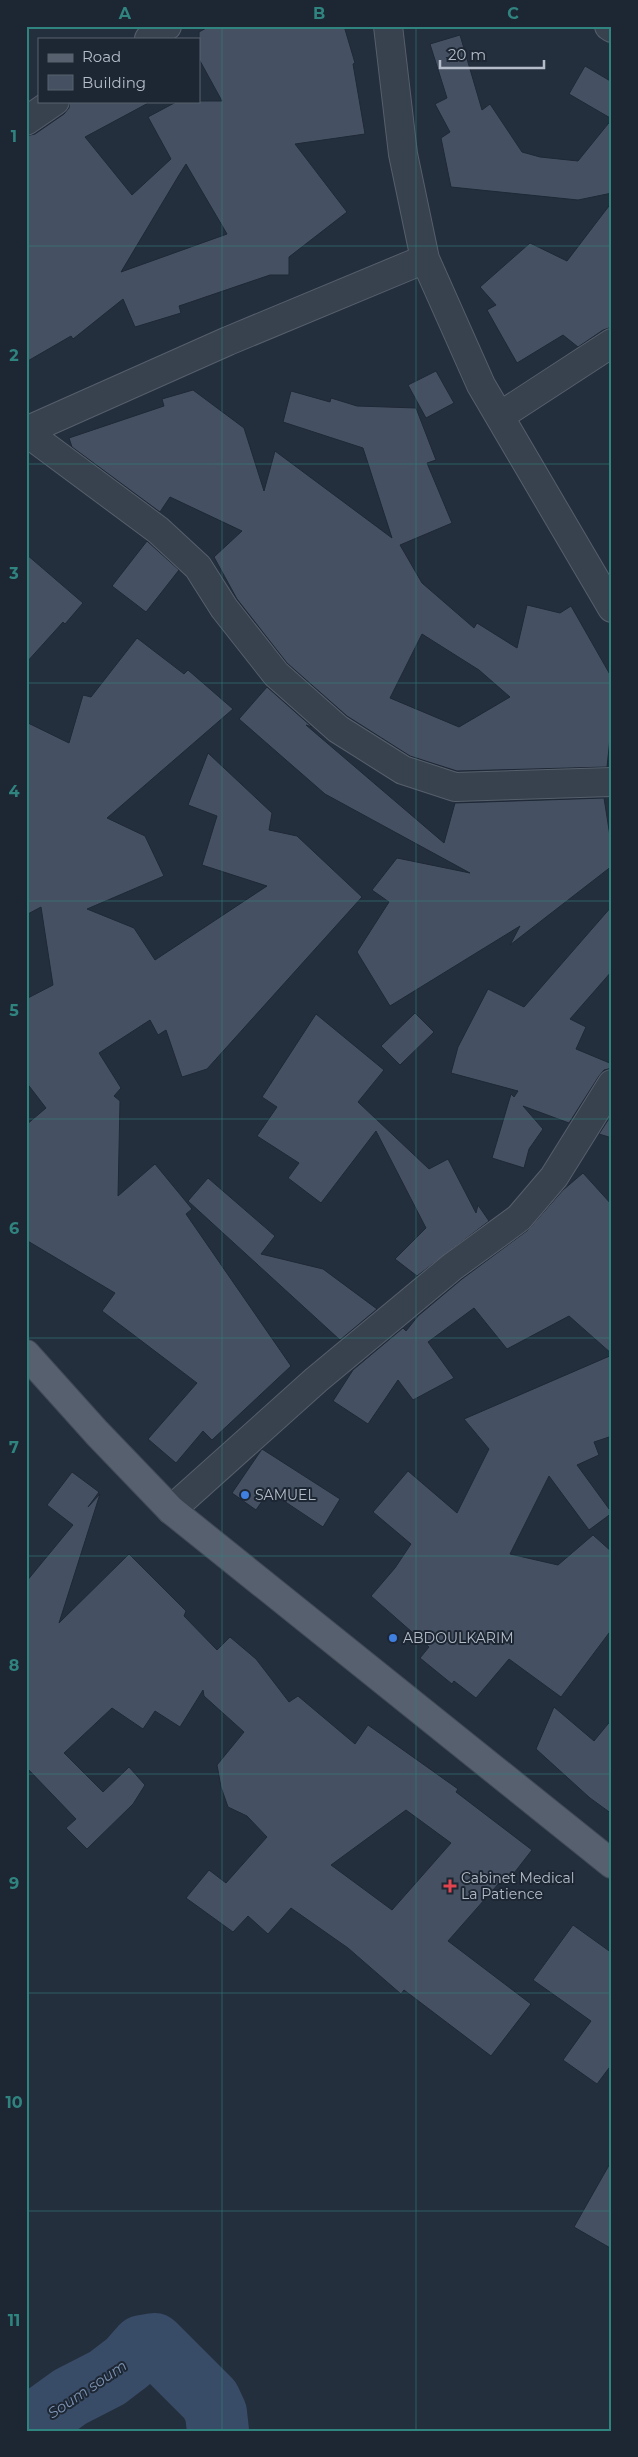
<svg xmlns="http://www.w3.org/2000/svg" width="638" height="2457" font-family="Montserrat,sans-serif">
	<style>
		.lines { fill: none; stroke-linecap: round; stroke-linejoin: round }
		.river { stroke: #394c67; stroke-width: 62 }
		.building { fill: #455162; stroke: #1f2835; fill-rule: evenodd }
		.minor-casing { stroke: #565f6c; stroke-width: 30 }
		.primary-casing { stroke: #414a57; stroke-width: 30 }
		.minor { stroke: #38414e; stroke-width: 28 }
		.primary { stroke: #56606e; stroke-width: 28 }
		.grid { fill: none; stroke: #308480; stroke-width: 1; stroke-opacity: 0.55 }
		.shop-dot { fill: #3f7fe0; stroke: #1d2633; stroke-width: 2 }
		.health-dot { fill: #e0444e; stroke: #1d2633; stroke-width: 2 }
		.labels { text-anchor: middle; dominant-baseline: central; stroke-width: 4; stroke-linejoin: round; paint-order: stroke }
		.poi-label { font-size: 14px; fill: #b4bcc9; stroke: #1d2633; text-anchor: start }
		.water-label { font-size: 15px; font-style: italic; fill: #7c92b1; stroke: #1d2633 }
		.neatline { fill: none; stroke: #308480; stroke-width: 2 }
		.grid-label { font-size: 16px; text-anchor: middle; font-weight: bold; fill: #308480 }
	</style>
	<rect width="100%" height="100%" fill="#242f3e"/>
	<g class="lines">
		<path class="river" d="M28,2431L41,2418L70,2397L107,2378L128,2362L142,2346L154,2344L210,2400L216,2413L218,2431"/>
	</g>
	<path class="building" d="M210,26H344L355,63L353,64L365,134L295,144L347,212L289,257V275H270L179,306L181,313L135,327L123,299L73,339L71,336L26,362V136L35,134L64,114L69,108L70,101H152L85,137L132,195L171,159L148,117L178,101H222L199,59V32ZM186,164L227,234L121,272L179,175Z
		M460,35L482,110L490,104L522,152L540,157L578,161L612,119L569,94L585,66L612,82V193L578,200L451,187L441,138L450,132L435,104L447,98L430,44Z
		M612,202V327L603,330L578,347L563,335L517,363L487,310L496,305L480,287L530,243L567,261Z
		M436,371L454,403L426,418L408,385Z
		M193,390L244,428L264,491L275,451L392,538L363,448L283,422L291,391L330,402L331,398L357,406L416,408L436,460L427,463L452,523L400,545L422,583L474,628L477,623L517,648L527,605L560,613L571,606L612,678V719L607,767L457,771L410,756L347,716L287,663L237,599L214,557L242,531L170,497L160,512L72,447L69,438L164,406L162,399ZM422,634L479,670L510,697L459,727L390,698Z
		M147,541L179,570L146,612L112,586Z
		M26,554L83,603L65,624L63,622L26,663Z
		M137,638L184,674L188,670L233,709L107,818L145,836L164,876L87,909L134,928L155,960L267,886L202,865L217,816L188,805L208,753L272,813L269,830L297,836L362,897L207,1069L182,1077L166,1030L158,1035L150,1020L99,1053L121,1088L114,1096L120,1101L118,1196L155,1164L192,1209L186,1214L291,1366L212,1440L203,1431L176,1463L148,1439L197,1383L102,1311L115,1293L26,1240V1125L46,1108L26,1082V999L53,985L41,907L26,915V722L69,743L83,695L91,697Z
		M267,687L312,727L306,725L444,843L455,803L604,798L612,849V866L510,945L520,926L390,1006L357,952L389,902L372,890L397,858L470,873L325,794L239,719Z
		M612,906V971L570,1019L586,1027L576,1049L612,1064V1068L604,1070L599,1076L569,1123L523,1106L543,1129L529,1149L524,1168L492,1158L511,1094L514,1097L518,1091L451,1073L458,1047L488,989L524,1007Z
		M415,1013L434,1032L400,1065L381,1046Z
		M316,1014L384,1070L358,1102L429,1169L448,1159L476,1213L478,1205L489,1221L417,1276L395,1259L426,1228L376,1131L321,1203L288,1178L299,1163L257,1136L277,1107L262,1097Z
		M612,1114V1138L599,1134Z
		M583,1173L612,1205V1354L569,1316L507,1349L474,1308L428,1342L454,1378L413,1400L398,1380L368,1424L333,1401L353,1370L403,1328L406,1331L418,1316L462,1279L528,1230L563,1190Z
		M208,1178L275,1236L261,1254L323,1269L377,1309L340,1340L188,1201Z
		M612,1355V1436L594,1442L599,1455L577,1465L612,1513L589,1530L549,1476L510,1554L558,1565L593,1535L612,1552V1623L609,1626L612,1629L561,1697L509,1659L476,1698L454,1681L452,1684L420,1658L429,1647L371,1596L395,1568L411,1544L373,1512L408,1471L457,1513L489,1449L464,1419Z
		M262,1449L340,1499L323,1527L269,1491L256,1510L232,1493Z
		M72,1472L99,1492L88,1507L100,1494L59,1623L129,1554L186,1611L184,1616L217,1650L230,1637L256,1659L289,1702L298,1696L355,1744L368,1725L458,1789L456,1792L532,1850L511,1877L507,1874L448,1941L531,2004L491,2056L404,1990L401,1994L348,1948L291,1908L268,1934L248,1916L233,1932L186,1898L209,1870L226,1883L267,1837L247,1816L228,1807L221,1787L217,1765L244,1732L204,1696L203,1690L180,1727L155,1711L143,1729L112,1708L64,1753L103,1792L129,1767L145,1785L133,1804L87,1849L66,1828L76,1819L26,1767V1582L73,1525L47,1505ZM406,1810L451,1843L392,1910L331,1865Z
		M554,1707L594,1741L612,1719V1814L590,1798L536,1749Z
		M573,1925L612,1953V2064L597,2084L563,2060L591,2021L533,1980Z
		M612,2160V2249L574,2227Z"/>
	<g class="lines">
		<g class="minor-casing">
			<path id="minor" d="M388,26L403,154L425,259L481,385L612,608
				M609,26L612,28
				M149,39L167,26
				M26,121L55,101
				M500,416L612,343
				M26,431L228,341L425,259
				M26,432L158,530L198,567L224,608L276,674L338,729L403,770L455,787L612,782
				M171,1510L316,1380L452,1267L519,1218L554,1177L612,1084"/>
		</g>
		<g class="primary-casing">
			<path id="primary" d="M26,1354L97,1433L171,1510L612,1864"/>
		</g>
		<use href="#minor" class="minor"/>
		<use href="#primary" class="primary"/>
	</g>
	<path class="grid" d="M222,26V2431M416,26V2431M26,246H612M26,464H612M26,683H612M26,901H612M26,1119H612M26,1338H612M26,1556H612M26,1774H612M26,1993H612M26,2211H612"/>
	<g class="shop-dot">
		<circle cx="245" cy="1495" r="5"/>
		<circle cx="393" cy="1638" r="5"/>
	</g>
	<path class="health-dot" d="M447.5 1878.5h5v5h5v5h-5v5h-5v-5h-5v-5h5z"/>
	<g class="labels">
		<g class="poi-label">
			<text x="255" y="1495">SAMUEL</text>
			<text x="403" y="1638">ABDOULKARIM</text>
			<text x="461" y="1878">Cabinet Medical<tspan x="461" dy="16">La Patience</tspan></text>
		</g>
		<g class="water-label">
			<text transform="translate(87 2389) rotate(-34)">Soum soum</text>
		</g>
	</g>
	<rect width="638" height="2457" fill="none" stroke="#1d2633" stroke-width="55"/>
	<rect x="38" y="38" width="162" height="65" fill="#1d2633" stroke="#59626f"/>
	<rect x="48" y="54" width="25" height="8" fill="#56606e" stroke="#59626f"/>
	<text x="82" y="62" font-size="15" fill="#b4bcc9">Road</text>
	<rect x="48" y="75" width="25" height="15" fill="#455162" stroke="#59626f"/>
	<text x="82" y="88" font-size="15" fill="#b4bcc9">Building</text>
	<path d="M440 60v8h104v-8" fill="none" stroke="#b4bcc9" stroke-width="2.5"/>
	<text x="448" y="60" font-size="15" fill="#b4bcc9" stroke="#1d2633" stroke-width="4" paint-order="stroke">20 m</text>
	<rect x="28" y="28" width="582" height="2402" class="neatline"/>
	<g class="grid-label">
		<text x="125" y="19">A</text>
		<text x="319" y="19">B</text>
		<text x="513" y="19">C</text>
		<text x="14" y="142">1</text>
		<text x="14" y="361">2</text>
		<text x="14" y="579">3</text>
		<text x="14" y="797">4</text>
		<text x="14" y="1016">5</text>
		<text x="14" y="1234">6</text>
		<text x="14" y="1453">7</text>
		<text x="14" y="1671">8</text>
		<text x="14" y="1889">9</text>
		<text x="14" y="2108">10</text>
		<text x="14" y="2326">11</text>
	</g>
</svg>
